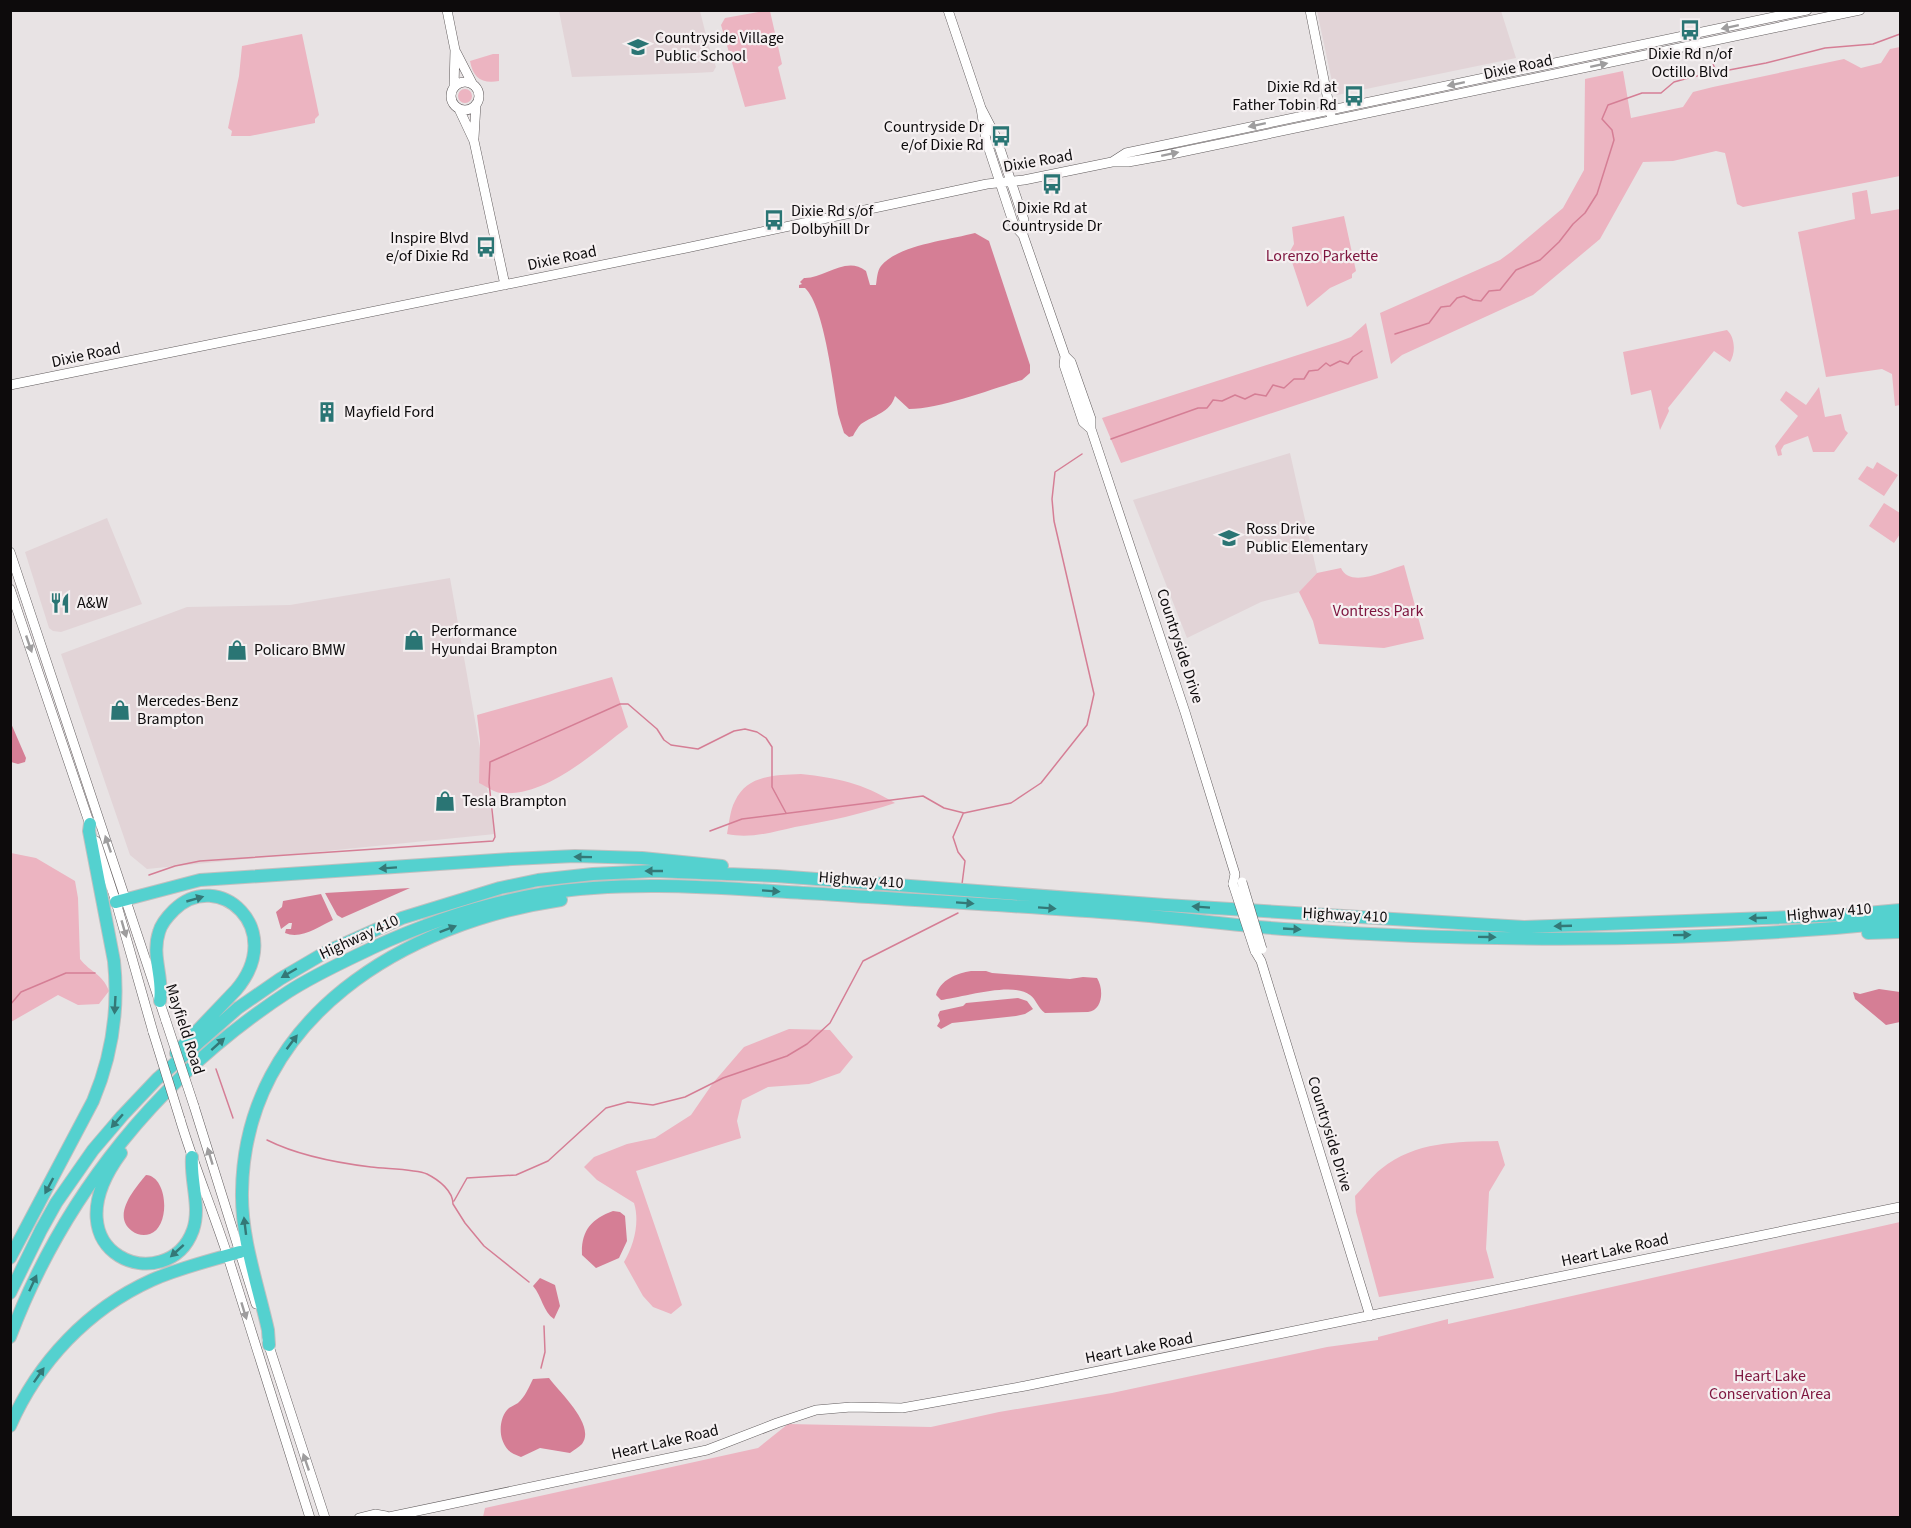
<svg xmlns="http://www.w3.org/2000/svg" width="1911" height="1528" font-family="'Source Sans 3',sans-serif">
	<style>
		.built { fill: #e2d4d7 }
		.green { fill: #ecb4c1 }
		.water { fill: #d57e95 }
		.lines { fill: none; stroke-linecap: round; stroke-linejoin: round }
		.stream { stroke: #d57e95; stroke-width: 1.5 }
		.secondary-casing { stroke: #615c5d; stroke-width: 10 }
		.highway-casing { stroke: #c0c0c0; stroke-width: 14 }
		.secondary { stroke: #fff; stroke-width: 9 }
		.highway { stroke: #54d1cf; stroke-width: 12 }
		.secondary-bridge-casing { stroke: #615c5d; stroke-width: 10; stroke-linecap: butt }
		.secondary-bridge { stroke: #fff; stroke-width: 9 }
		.oneway { fill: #9e9d9e }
		.oneway2 { fill: #347877 }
		.labels { text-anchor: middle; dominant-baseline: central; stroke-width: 4.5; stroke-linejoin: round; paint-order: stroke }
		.poi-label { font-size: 16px; fill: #0d0b0c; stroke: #f5f0f1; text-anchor: start }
		.street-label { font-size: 16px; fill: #0d0b0c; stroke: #f5f0f1 }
		.park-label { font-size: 16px; fill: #7d143e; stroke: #f5f0f1 }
	</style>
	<rect width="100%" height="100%" fill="#e8e3e4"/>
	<path class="built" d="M559,11H700L708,43L716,67L713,72L695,73L572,77Z
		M1317,11H1501L1516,58L1337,95L1334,91Z
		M1290,453L1317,573L1299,592L1261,602L1187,638L1133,500Z
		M107,518L142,604L61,632L53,631L49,628L25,552Z
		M450,578L495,834L147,869L130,855L61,654L187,607L290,605Z"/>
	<path class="green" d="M764,11H770L782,64L778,67L786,99L745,107L721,25L725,18Z
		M302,34L319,115L315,119V123L250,136H231L232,131L228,128L239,76L242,46Z
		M1900,47V176L1743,207L1737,204L1725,153L1716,151L1673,161L1643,162L1600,239L1533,295L1402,355L1391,364L1380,313L1500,260L1511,252L1563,208L1584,170L1585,79L1623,71L1631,118L1683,107L1693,92L1713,87L1844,59L1861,68L1881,63L1890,49Z
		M493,54H499V81C482,84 473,78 470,61Z
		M458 96a7 7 0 1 1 14 0a7 7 0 1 1-14 0Z
		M1867,190L1871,214L1900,209V405L1895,406L1892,374L1882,369L1826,377L1798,232L1855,219L1852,193Z
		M1344,216L1356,271L1352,274V278L1330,288L1307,307L1289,253L1294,244L1292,227Z
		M1366,323L1378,378L1121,463L1102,418L1338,342L1351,337Z
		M1727,330C1735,337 1736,353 1730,362L1714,351L1668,408L1669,411L1660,430L1651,390L1631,395L1623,352Z
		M1819,387L1825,417L1841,414L1845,430L1848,433L1834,452H1813L1808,436L1784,445L1781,450L1782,455L1778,456L1775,446L1798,416L1780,400L1786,391L1806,405Z
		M1877,462L1898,475L1884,496L1858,479L1867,466L1873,469Z
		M1884,503L1900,513V534L1894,543L1869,526Z
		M1404,565L1424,639L1384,648L1319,644L1313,621L1299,592L1317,573L1341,568C1350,589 1387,570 1404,565Z
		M612,677L628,727C593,753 547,797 501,793C493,792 486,786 479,783L480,741L477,715Z
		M801,774C838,778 862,783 895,803C862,814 829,821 795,827C773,832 750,839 727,834C729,824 730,810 735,801C747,775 775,775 801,774Z
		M11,853L36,858L75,881L78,898L80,959C91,973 102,973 109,991L99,1004L78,1005L58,995L11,1022Z
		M789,1029L830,1030L853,1057L840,1073L809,1084L768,1087L742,1100L737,1121L741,1138L636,1171L682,1305L671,1314L653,1307L643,1296L624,1262C634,1245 640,1222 634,1203L597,1180L584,1167L594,1157L627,1144L655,1138L691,1115L713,1083L744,1047Z
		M1498,1141L1505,1165L1489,1192L1486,1249L1494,1278L1379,1297L1356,1212L1355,1196C1364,1187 1372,1176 1381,1169C1416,1141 1456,1142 1498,1141Z
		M1900,1222V1517H483L485,1508L758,1448L788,1424L931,1427L999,1412L1112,1393L1327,1347L1378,1340V1337L1448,1319V1324Z"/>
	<path class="water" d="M975,233L989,241L1030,365V373L1022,380C991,389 940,409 909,409L895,396C890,413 874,415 861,424C858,427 855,432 853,436L849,437L844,433L839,417C833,388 825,307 805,288H799V285L802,284L800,282L804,278C824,279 846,255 866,271L870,285H876C877,279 877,271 881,266C898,245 949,240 975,233Z
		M10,721L26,758L25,762L18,764L11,762Z
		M410,888L342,918L337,915L325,893Z
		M321,894L333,920C320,926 301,940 285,933L286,929H291L292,923H289L281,929L276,912L282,907L283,901Z
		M971,971H986L992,973L1070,979L1083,977L1097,978C1104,989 1103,1010 1088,1012L1045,1013C1038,1008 1036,999 1030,995C1013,981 960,998 941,1000L936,995C940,980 957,973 971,971Z
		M1879,989L1900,992V1022L1886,1025L1855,999L1853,992L1860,994Z
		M1018,998L1027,1001L1033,1009L1025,1014L1016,1016L952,1023L941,1029L937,1026L940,1021L938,1015L940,1011L963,1006L966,1003Z
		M146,1175C168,1176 171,1227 150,1234C144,1236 137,1235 132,1231C111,1216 135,1188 146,1175Z
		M613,1211L620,1212L625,1216L627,1241L619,1258L596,1268L582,1255C581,1231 591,1219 613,1211Z
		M540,1278L555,1285L560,1306L554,1319C543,1312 542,1296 533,1286Z
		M549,1378C560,1393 596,1425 582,1444C579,1447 574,1450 570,1453L540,1448L521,1457C510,1453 506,1450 502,1439C499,1429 501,1415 509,1408C512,1406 515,1405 518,1403C525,1397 529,1387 533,1379Z"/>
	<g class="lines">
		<path class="stream" d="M1713,64L1715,69L1720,71
			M1395,334L1429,323L1441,307L1450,306L1457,298L1464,296L1473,300L1481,301L1489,291L1500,290L1516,270L1540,260L1559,242L1573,224L1585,213L1597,194L1614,140L1612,130L1602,119L1608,105L1642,93H1661L1674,82L1692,77L1766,63L1825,48L1873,44L1900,34
			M1111,439L1198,408H1207L1213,400L1222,401L1235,395L1245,399L1255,394L1266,396L1273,385L1284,388L1294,379H1304L1309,371L1318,370L1326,363L1330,366L1340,361L1348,364L1353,357L1362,351
			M710,831L742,819L923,796L944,808L964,813L1011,803L1041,783L1087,725L1094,694L1054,521L1052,499L1055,472L1082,454
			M149,875L175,866L200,861L493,841L495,837L489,783L490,762L620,704H628L657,729L664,740L671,745L698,749L734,731L745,729L757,732L766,738L772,747V787L786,813
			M962,884L965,861L958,852L953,837L963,814
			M10,1005L21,992L66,973H95
			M216,1069L233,1118
			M267,1140C297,1155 338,1163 371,1167C386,1169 415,1169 427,1174C439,1180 453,1191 453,1204L465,1223L484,1246L529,1282
			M454,1201L467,1178L516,1175L548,1161L606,1108L628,1102L653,1105L685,1097L723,1078L787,1056L807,1044L830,1023L863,961L958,913
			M541,1368L545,1352L544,1326"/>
		<g class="secondary-casing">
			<path id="secondary" d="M447,10L455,50L454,87
				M948,10L981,108L996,137L1024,220L1023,235
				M1310,10L1331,115
				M456,52L472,83
				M451 96a14 14 0 1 1 28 0a14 14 0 1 1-28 0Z
				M981,108L986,140L1014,225L1023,235L1065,356L1071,362L1091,419V429L1185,712L1235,874L1233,884
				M459,109L474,141L505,285
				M474,138L476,104
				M1112,162L1126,153L1807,10
				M1065,356L1064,365L1083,422L1091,429
				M10,385L686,248L987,184L1024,180L1112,162H1128L1167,155L1860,10
				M10,552L166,1021
				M10,589L91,828
				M96,841L116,902L153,1032
				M1255,951L1261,961L1370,1316
				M194,1106L256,1304
				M180,1119C194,1166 213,1211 228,1257C256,1344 282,1431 310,1518
				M267,1340L325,1518
				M359,1518L375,1514L386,1516
				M384,1518L707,1450L777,1423L816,1410L851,1407L902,1408L1025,1386L1900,1207"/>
		</g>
		<g class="highway-casing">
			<path id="highway" d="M116,902L200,880L512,859L575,856L642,858L722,866
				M1868,933L1900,932
				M160,1001C164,978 151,956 159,932C161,924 168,916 174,910C218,867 288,929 236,990L176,1053
				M121,1153C45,1256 168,1299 193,1230C201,1207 190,1181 192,1157
				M10,1258L93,1101C112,1056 119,1009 114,961L89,831L90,824
				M10,1293L41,1230L56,1203L93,1150L122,1116L157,1079L238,1008L280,979L326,952L402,918L500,888L538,880L593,874L654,871L776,876L1165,905L1524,927L1845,915L1900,910
				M10,1337C64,1194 161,1075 288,992C314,975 343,962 372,948C426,923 482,904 541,894C634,879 729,889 823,894C924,901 1025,906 1126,914C1179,918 1231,925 1283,929C1488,943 1696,943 1900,922
				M269,1345L268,1330C258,1285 241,1238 242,1192C244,1017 406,923 561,900
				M10,1426C38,1362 88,1309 152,1280C179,1268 211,1260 240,1252"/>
		</g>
		<use href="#secondary" class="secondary"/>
		<use href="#highway" class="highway"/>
		<g class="secondary-bridge-casing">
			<path id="secondary-bridge" d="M1242,882L1262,949
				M1233,884L1255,951
				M166,1021L194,1106
				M153,1032L180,1119"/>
		</g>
		<use href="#secondary-bridge" class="secondary-bridge"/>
	</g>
	<defs><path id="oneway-solid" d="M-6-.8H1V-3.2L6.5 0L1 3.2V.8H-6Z" transform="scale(1.5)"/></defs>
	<g class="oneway">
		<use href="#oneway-solid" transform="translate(1730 27) rotate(168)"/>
		<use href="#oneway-solid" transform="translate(1599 65) rotate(-12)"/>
		<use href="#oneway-solid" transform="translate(1456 84) rotate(168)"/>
		<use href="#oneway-solid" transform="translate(1257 125) rotate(168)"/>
		<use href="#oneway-solid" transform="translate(1170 154) rotate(-12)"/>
		<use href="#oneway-solid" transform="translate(29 644) rotate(71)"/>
		<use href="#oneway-solid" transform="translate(108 844) rotate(-109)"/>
		<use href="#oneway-solid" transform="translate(124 929) rotate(74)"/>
		<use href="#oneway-solid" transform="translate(210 1156) rotate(-107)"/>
		<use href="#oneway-solid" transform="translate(244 1311) rotate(73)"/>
		<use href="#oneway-solid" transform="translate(306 1462) rotate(-109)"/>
	</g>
	<g class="oneway2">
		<use href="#oneway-solid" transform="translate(583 857) rotate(-179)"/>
		<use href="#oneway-solid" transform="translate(388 868) rotate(176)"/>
		<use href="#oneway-solid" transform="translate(654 871) rotate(180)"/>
		<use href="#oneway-solid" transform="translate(771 891) rotate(4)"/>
		<use href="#oneway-solid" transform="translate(195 899) rotate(-16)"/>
		<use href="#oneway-solid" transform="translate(965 903) rotate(4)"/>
		<use href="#oneway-solid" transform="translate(1201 907) rotate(-176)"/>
		<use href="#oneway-solid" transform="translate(1047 908) rotate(4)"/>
		<use href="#oneway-solid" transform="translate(1758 918) rotate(178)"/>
		<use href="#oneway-solid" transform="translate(1563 926) rotate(178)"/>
		<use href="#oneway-solid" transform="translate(448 929) rotate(-21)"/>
		<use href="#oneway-solid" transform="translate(1292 929) rotate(3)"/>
		<use href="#oneway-solid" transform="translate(1682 935) rotate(-1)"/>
		<use href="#oneway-solid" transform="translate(1487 937) rotate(1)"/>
		<use href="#oneway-solid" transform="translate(289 973) rotate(150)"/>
		<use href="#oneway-solid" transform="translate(115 1005) rotate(93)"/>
		<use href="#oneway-solid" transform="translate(292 1042) rotate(-53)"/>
		<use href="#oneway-solid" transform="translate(218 1044) rotate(-42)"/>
		<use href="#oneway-solid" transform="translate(117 1121) rotate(131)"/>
		<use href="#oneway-solid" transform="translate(49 1186) rotate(118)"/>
		<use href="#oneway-solid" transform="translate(245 1226) rotate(-97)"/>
		<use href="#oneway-solid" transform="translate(177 1251) rotate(138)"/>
		<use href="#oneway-solid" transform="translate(33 1283) rotate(-65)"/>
		<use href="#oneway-solid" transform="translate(39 1375) rotate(-55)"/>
	</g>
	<defs>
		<g id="bus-bare" transform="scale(1.62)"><path d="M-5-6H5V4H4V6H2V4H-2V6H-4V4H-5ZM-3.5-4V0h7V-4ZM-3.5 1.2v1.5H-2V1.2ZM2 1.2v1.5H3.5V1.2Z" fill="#2a7574" stroke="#f5f0f1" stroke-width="2.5" paint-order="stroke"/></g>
		<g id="school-bare" transform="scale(1.62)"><path d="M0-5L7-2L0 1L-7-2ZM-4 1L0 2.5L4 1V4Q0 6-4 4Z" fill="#2a7574" stroke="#f5f0f1" stroke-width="2.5" paint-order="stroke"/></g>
		<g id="building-bare" transform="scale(1.62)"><path d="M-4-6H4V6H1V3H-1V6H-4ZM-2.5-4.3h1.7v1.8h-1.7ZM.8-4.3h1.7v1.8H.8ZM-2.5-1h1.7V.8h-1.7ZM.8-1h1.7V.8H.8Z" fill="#2a7574" stroke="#f5f0f1" stroke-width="2.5" paint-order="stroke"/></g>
		<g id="restaurant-bare" transform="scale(1.62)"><path d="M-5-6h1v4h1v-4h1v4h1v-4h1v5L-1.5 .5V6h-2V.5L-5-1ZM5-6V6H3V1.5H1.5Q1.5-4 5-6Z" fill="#2a7574" stroke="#f5f0f1" stroke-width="2.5" paint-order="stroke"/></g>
		<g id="shop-bare" transform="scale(1.62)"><path d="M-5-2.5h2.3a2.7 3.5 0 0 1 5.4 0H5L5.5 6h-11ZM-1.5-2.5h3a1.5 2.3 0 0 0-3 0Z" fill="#2a7574" stroke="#f5f0f1" stroke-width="2.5" paint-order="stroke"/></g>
	</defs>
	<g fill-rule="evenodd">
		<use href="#bus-bare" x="1690" y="30"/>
		<use href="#school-bare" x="638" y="47"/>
		<use href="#bus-bare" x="1354" y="96"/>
		<use href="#bus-bare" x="1001" y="136"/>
		<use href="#bus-bare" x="1052" y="184"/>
		<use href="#bus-bare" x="774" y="220"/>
		<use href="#bus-bare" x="486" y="247"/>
		<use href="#building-bare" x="327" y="412"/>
		<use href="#school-bare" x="1229" y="538"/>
		<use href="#restaurant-bare" x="60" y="603"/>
		<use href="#shop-bare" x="414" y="640"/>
		<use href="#shop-bare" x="237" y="650"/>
		<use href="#shop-bare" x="120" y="710"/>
		<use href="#shop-bare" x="445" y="801"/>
	</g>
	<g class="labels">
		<g class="poi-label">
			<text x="655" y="38">Countryside Village<tspan x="655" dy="18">Public School</tspan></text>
			<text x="1690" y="54" text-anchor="middle">Dixie Rd n/of<tspan x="1690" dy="18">Octillo Blvd</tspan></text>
			<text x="1337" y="87" text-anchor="end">Dixie Rd at<tspan x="1337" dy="18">Father Tobin Rd</tspan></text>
			<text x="984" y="127" text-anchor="end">Countryside Dr<tspan x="984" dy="18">e/of Dixie Rd</tspan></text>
			<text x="1052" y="208" text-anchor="middle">Dixie Rd at<tspan x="1052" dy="18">Countryside Dr</tspan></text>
			<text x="791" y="211">Dixie Rd s/of<tspan x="791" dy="18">Dolbyhill Dr</tspan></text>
			<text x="469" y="238" text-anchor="end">Inspire Blvd<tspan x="469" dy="18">e/of Dixie Rd</tspan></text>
			<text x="344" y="412">Mayfield Ford</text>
			<text x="1246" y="529">Ross Drive<tspan x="1246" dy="18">Public Elementary</tspan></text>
			<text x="77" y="603">A&amp;W</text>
			<text x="431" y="631">Performance<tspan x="431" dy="18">Hyundai Brampton</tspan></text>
			<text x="254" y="650">Policaro BMW</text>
			<text x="137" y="701">Mercedes-Benz<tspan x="137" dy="18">Brampton</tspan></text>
			<text x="462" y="801">Tesla Brampton</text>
		</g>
		<g class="street-label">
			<text transform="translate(1518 67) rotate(-12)">Dixie Road</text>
			<text transform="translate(1038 161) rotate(-10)">Dixie Road</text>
			<text transform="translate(562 258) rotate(-12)">Dixie Road</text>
			<text transform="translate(86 355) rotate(-12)">Dixie Road</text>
			<text transform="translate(1180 646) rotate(72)">Countryside Drive</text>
			<text transform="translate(861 880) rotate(4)">Highway 410</text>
			<text transform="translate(1829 912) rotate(-5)">Highway 410</text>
			<text transform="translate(1345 915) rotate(3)">Highway 410</text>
			<text transform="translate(359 937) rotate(-25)">Highway 410</text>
			<text transform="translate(185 1029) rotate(72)">Mayfield Road</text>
			<text transform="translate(1330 1134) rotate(73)">Countryside Drive</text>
			<text transform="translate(1615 1250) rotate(-12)">Heart Lake Road</text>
			<text transform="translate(1139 1348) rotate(-11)">Heart Lake Road</text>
			<text transform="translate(665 1442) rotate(-13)">Heart Lake Road</text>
		</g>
		<g class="park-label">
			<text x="1322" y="256">Lorenzo Parkette</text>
			<text x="1378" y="611">Vontress Park</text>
			<text x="1770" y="1376">Heart Lake<tspan x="1770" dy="18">Conservation Area</tspan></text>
		</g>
	</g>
	<rect width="1911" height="1528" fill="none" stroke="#0d0b0c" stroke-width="24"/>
</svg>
